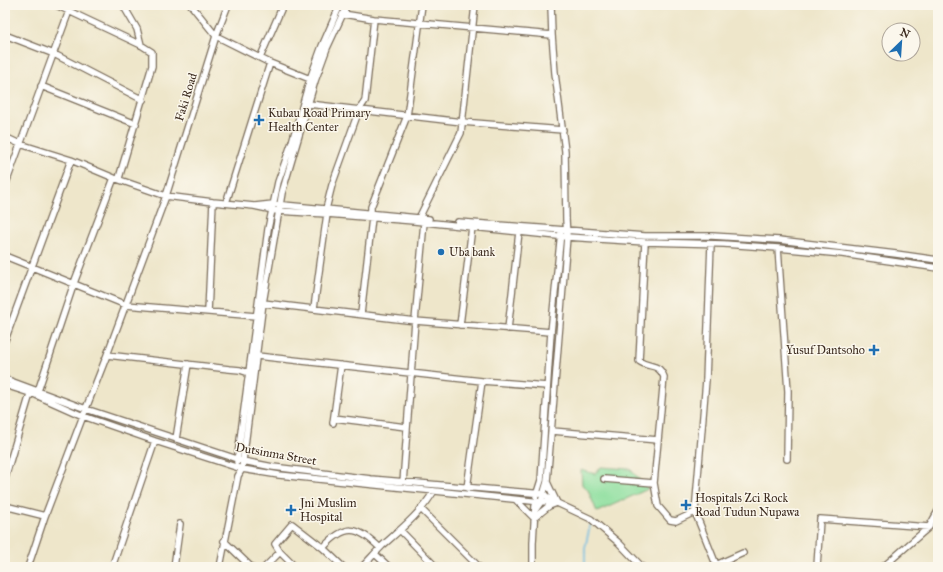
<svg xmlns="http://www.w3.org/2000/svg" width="943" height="572" font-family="'IM FELL Great Primer',serif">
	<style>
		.green { fill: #8edf9f; stroke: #64845e }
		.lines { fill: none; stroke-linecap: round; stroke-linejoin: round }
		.stream { stroke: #69bce5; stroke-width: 1.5 }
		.minor-casing { stroke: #7a6c5a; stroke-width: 8 }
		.minor { stroke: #fff; stroke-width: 5.5 }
		.poi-dot { fill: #1f6fb2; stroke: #fbf7ec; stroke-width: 1.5 }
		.labels { text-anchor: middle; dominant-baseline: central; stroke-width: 3; stroke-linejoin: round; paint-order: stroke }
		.street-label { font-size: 12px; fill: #3b2a1e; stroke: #fbf7ec }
		.poi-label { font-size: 12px; fill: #3b2a1e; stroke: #fbf7ec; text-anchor: start }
	</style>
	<rect width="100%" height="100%" fill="#fbf7ec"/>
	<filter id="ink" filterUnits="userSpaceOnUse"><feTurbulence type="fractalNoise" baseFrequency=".025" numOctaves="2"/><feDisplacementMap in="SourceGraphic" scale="8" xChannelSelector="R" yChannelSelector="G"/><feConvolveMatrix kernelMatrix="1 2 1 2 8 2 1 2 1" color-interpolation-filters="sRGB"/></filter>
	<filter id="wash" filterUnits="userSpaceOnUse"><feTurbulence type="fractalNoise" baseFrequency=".012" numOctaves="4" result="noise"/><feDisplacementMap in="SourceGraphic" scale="16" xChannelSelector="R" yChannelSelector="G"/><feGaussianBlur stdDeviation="0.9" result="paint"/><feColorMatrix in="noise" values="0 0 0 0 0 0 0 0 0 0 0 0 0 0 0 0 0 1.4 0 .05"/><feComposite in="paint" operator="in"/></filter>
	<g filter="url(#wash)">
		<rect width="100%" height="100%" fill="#eee6ca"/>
		<path class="green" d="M601,467L630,469L648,489L597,512L588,490L582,485L581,470L595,474Z"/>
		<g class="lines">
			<path class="stream" d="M585,567V548L591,521"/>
		</g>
	</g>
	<g filter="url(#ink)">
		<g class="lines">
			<g class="minor-casing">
				<path id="minor" d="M56,5L141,45L152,52V66L119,178
					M123,5L137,29L141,45
					M191,5L216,36L270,63L310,79
					M343,14L374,19L552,35
					M5,35L54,54L143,100
					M260,58L283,5
					M41,86L136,124
					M309,104L462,122L563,130
					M5,137L20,144L71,160L114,178L166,196L213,202L254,206L278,211L327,214L414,221L567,237L645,242L724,244L778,248L842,254L938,268
					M5,186L69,11
					M226,203L270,63
					M255,206L273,204L429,219
					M326,209L332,185L359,110L365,101L374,19
					M371,213V207L407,116L422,5
					M419,218L461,133L475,5
					M458,222L645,236H712L779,240L896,254L938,260
					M645,242L639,361C650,369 658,362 664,377L654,483L658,506L670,520L676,521L695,512
					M711,244L706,380L695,512L717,567
					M778,248L788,391L787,459
					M5,256L126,305L256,316
					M263,303L415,321L551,332
					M314,308L327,214
					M208,312L213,202
					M361,314L372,218
					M460,325L472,227
					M508,329L519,232
					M5,340L71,160
					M107,355L229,369L240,370L252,374
					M257,356L482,381L547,386
					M5,379L86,409L243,461L273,467L371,479L544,494L552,501
					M5,385L36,395L83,416L155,441L242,469L279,475L541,502L552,501L557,503L591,519L619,543L642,567
					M38,391L74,283L114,178
					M334,418L406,427
					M333,423L341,365
					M552,431L658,440
					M176,439L188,364
					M237,462L268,229L278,182L292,142L310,79L322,46L340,5
					M5,478L30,394
					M604,479L654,483
					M403,483L415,321L424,222
					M467,488L482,381
					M536,496L541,480L551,332L561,232
					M517,501L534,518L549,506L557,503L547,482
					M5,506L45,516
					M421,509L479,567
					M536,509L541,502L547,482L567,237L566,219L565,151L555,73L552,35L551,5
					M401,531L436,567
					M224,541L251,567
					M323,548C345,524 357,525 380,548
					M280,552L295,567
					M375,554L389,567
					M716,565L743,553
					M28,567L45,516L83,416L107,355L166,196L216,36L228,5
					M112,567L155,441
					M174,567L180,524
					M220,567L238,476L242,469L243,461L263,303L282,193L315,81L327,48L347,5
					M265,567L280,552L275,544L292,524L323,548L343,567
					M362,567C369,560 375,553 382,546C401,529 421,513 434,491
					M533,567V543L535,506
					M817,567L820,519L929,527
					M883,567L929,527L938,511"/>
			</g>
			<use href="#minor" class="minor"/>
		</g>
	</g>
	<g class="poi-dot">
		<path d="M257 114h4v4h4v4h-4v4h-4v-4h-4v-4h4z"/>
		<circle cx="441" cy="252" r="4"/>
		<path d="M872 344h4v4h4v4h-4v4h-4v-4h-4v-4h4z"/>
		<path d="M684 499h4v4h4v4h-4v4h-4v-4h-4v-4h4z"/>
		<path d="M289 504h4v4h4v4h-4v4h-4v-4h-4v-4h4z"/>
	</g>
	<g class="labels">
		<g class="street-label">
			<text transform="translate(186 97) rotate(-73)">Faki Road</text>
			<text transform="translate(276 454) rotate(10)">Dutsinma Street</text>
		</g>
		<g class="poi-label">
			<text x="268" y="113">Kubau Road Primary<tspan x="268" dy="14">Health Center</tspan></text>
			<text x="449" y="252">Uba bank</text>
			<text x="865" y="350" text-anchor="end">Yusuf Dantsoho</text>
			<text x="695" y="498">Hospitals Zci Rock<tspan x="695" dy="14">Road Tudun Nupawa</tspan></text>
			<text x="300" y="503">Jni Muslim<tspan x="300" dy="14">Hospital</tspan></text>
		</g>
	</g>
	<rect width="943" height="572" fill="none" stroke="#fbf7ec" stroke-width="20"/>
	<g transform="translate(901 42) rotate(25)"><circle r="19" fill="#fbf7ec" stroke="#aea59a"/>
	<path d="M0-3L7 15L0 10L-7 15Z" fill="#1f6fb2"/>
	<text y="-6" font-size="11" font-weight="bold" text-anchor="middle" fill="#3b2a1e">N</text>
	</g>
</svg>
